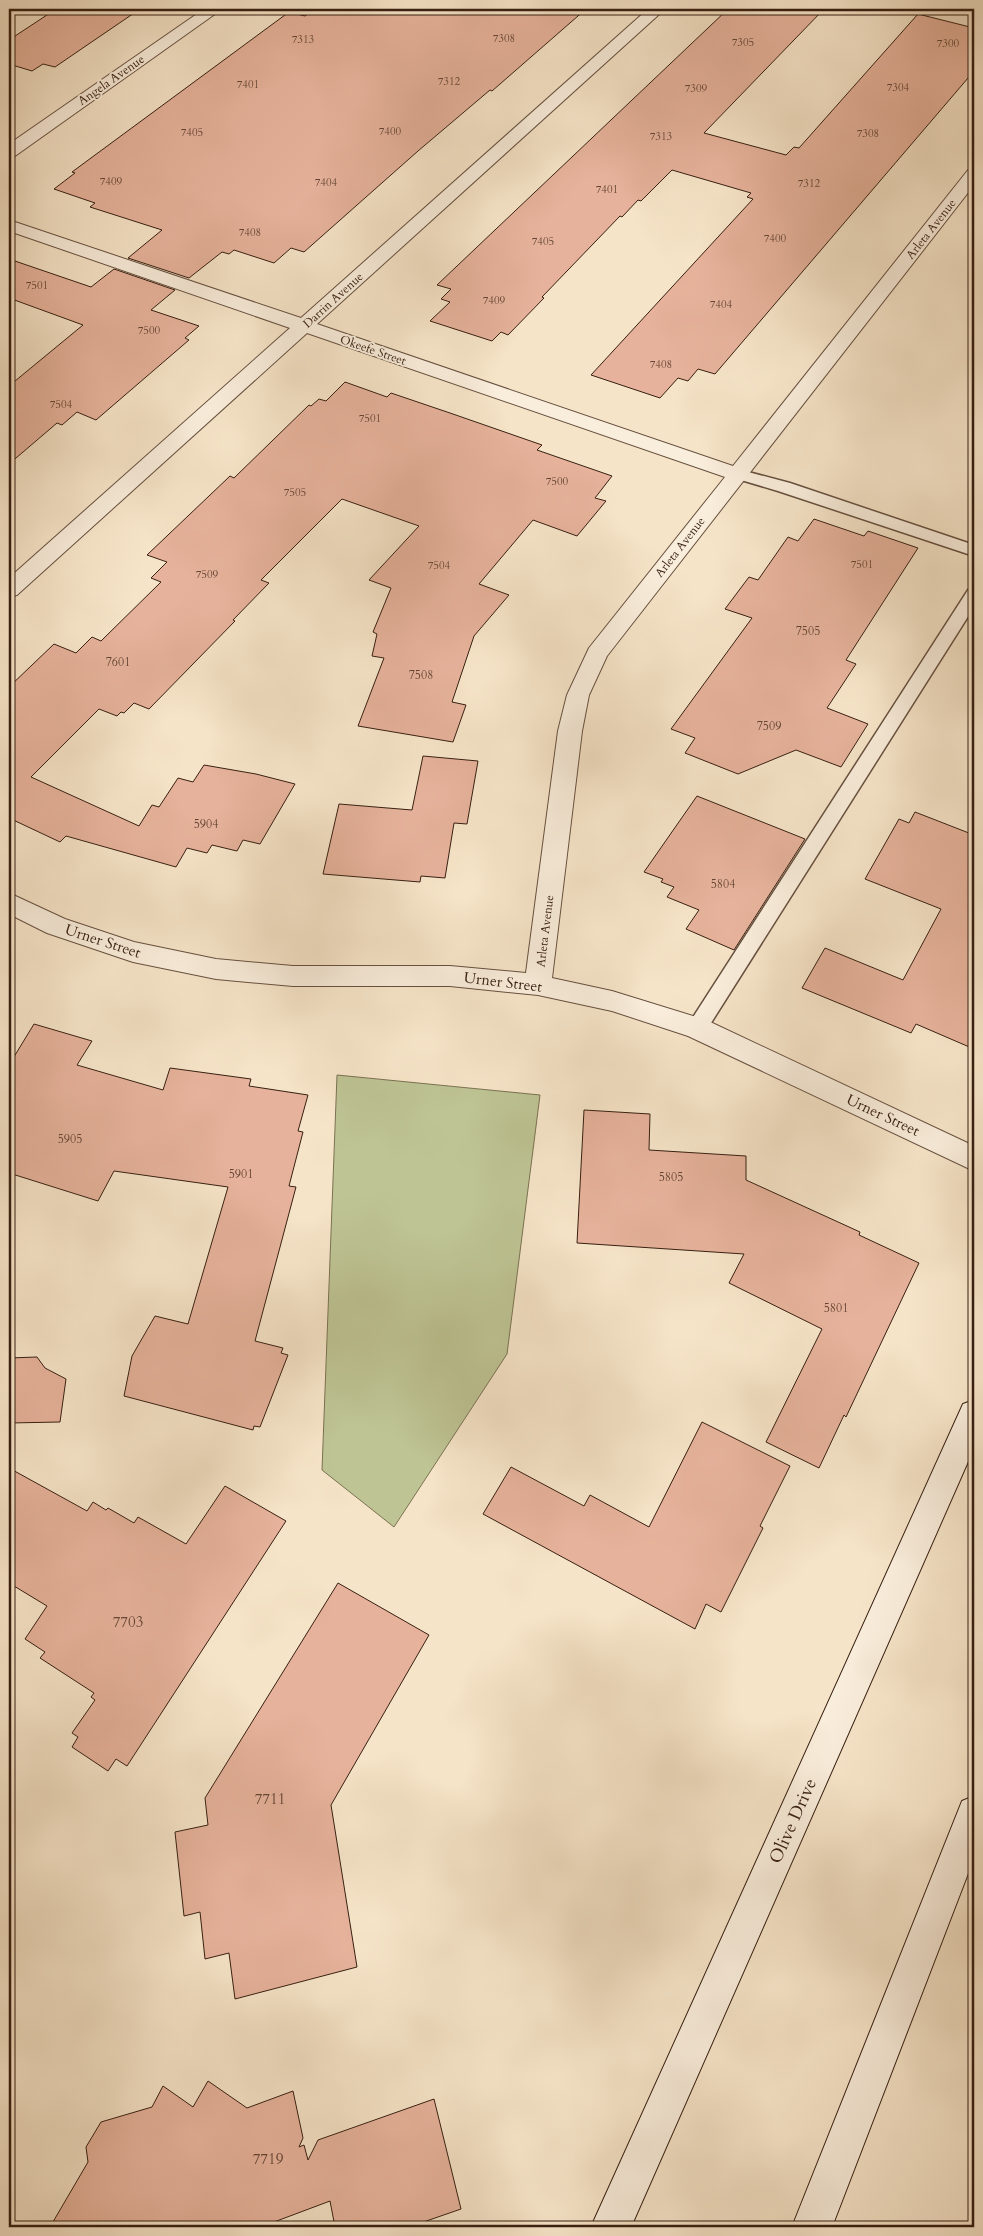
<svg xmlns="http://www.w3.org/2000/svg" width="983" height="2236" font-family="Cardo,serif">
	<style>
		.green { fill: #bec494; stroke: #7a7252 }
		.building { fill: #e6b29b; stroke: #371f11 }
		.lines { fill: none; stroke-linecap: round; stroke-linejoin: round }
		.service-casing { stroke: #67503f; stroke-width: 3 }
		.minor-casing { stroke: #67503f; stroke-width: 2 }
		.secondary-casing { stroke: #371f11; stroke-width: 2 }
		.service { fill: #f9eddb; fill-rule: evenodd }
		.minor { fill: #f9eddb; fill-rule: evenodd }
		.secondary { fill: #f9eddb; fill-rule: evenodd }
		.labels { text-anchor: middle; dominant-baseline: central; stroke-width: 4; stroke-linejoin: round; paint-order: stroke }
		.far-number-label { font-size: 11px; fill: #634434 }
		.far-street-label { font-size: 12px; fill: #371f11; stroke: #f9eddb }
		.number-label { font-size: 12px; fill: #634434 }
		.street-label { font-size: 15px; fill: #371f11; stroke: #f9eddb }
		.near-number-label { font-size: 15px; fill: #634434 }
		.near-street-label { font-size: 18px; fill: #371f11; stroke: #f9eddb }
	</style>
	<rect width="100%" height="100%" fill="#f6e4c8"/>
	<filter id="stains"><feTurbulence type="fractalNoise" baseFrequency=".004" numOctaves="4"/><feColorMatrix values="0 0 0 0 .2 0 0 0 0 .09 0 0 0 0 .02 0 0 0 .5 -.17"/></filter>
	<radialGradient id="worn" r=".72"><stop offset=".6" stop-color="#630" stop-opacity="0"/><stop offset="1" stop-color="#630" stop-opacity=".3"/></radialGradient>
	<path class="green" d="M337,1075L540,1095L507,1354L394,1527L322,1470Z"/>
	<path class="building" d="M56,9H140L55,67L43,64L32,71L9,64V40Z
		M315,9H586L492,91L490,90L418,151L304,252L291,248L274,263L234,250L229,254L222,252L189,278L128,258L162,230L90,207L95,203L54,189L75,173L72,172L289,12L305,16Z
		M728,9H824L704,133L786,155L794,147L799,148L918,14L974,28V71L715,374L698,369L688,381L678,378L660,398L591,375L753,199L747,197L751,193L672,170L641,201L638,200L622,217L620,216L542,297L544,298L508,335L501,332L492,341L430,321L450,302L441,299L451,289L437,285Z
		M9,259L91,287L114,269L175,290L151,310L199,326L185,338L189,340L96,420L77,412L62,425L57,423L9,464V386L83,325L9,298Z
		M345,382L387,397L391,393L450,413L542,445L537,450L612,476L595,498L606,501L577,536L533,520L479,584L509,595L474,636L452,702L466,705L453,742L358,726L384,658L372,656L377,634L373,632L391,588L369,580L419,526L342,499L261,580L269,583L233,620L235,621L149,709L134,703L124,713L121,712L117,716L99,709L31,777L139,826L152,805L159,807L178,778L193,782L204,765L256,774L295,784L260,844L243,840L237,851L212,845L207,853L187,848L176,867L66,836L60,842L9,818V687L54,644L76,653L92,637L101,641L161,582L151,578L167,562L147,555L230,476L234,478L309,405L311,406L319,399L326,401Z
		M814,519L864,536L868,531L918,548L846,660L856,664L827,708L868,724L841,767L796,750L738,774L685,753L695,738L671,729L752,618L725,609L749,577L758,580L788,537L798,541Z
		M423,756L478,761L467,824L454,823L445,878L421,876L420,882L323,874L339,804L412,810Z
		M697,796L805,839L734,950L686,929L699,910L667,897L674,887L661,882L663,879L644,872Z
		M915,812L974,835V1049L916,1024L911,1033L802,988L825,948L903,980L941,909L865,879L899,819L909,823Z
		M34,1024L92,1041L77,1065L163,1090L170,1068L251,1079L249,1086L308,1095L298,1131L303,1132L289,1186L296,1187L255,1341L283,1348L281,1353L288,1355L260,1427L254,1426L253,1430L124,1396L132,1356L155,1316L188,1324L228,1187L114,1171L98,1201L9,1173V1065Z
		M584,1110L650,1114L649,1150L746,1156V1180L860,1232L859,1235L919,1263L846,1417L844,1415L819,1468L766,1442L822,1329L729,1283L744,1254L577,1243Z
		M37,1357L45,1368L66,1379L60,1422L9,1423V1358Z
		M702,1422L790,1466L760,1526L763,1528L721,1612L706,1604L695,1629L483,1514L511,1467L584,1506L590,1495L649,1527Z
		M9,1468L87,1511L93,1502L106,1510L108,1508L134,1523L138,1517L186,1544L225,1486L286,1521L127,1766L116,1759L108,1771L72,1747L78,1737L72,1733L95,1700L91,1697L94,1693L40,1658L45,1652L25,1639L47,1606L9,1583Z
		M338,1583L429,1635L331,1805L357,1967L235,1999L229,1953L205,1959L200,1912L184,1916L175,1832L208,1825L205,1798Z
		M208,2081L247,2108L293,2091L303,2138L299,2147L304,2145L308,2160L318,2140L434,2099L461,2209L409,2227H335L330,2201L274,2222L271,2227H50L88,2162L86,2147L101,2122L152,2107L163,2086L193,2107Z"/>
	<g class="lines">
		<g class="service-casing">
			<path id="service" d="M737,469L790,483L974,545V556L778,491L731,477L729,474Z
				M974,588V607L704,1034L697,1036L690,1034L687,1028L690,1022L968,590Z"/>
		</g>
		<g class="minor-casing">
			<path id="minor" d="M204,9H222L15,156L9,157V144Z
				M648,9H665L317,324L733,466L968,170L974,169V185L607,656L589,695L582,731L552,978L612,991L706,1020L974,1146V1171L688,1036L612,1011L538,995L450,986H293L216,979L133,962L47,933L9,914V893L65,919L134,942L216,959L293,966H450L526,973L558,731L567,695L589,648L725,477L307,333L17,595L9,597V578L290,328L9,231V220L301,318Z"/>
		</g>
		<g class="secondary-casing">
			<path id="secondary" d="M974,1400V1448L631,2227H591L963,1404Z
				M974,1796V1858L832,2227H792L962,1801Z"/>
		</g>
		<use href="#service" class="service"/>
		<use href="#minor" class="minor"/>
		<use href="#secondary" class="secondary"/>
	</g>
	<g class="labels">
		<g class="far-number-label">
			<text x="504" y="38">7308</text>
			<text x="303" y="39">7313</text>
			<text x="743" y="42">7305</text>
			<text x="948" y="43">7300</text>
			<text x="449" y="81">7312</text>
			<text x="248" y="84">7401</text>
			<text x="898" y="87">7304</text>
			<text x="696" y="88">7309</text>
			<text x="390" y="131">7400</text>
			<text x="192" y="132">7405</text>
			<text x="868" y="133">7308</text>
			<text x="661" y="136">7313</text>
			<text x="111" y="181">7409</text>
			<text x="326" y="182">7404</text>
			<text x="809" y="183">7312</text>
			<text x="607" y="189">7401</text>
			<text x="250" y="232">7408</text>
			<text x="775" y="238">7400</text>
			<text x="543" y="241">7405</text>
			<text x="37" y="285">7501</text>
			<text x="494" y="300">7409</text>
			<text x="721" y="304">7404</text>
			<text x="149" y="330">7500</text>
			<text x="661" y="364">7408</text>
			<text x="61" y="404">7504</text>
			<text x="370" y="418">7501</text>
			<text x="557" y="481">7500</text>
			<text x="295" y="492">7505</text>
			<text x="862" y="564">7501</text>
			<text x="439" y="565">7504</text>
			<text x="207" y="574">7509</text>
		</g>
		<g class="far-street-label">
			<text transform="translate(111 80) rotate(-35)">Angela Avenue</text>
			<text transform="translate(931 229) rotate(-52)">Arleta Avenue</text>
			<text transform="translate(333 300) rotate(-42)">Darrin Avenue</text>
			<text transform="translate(373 350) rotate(19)">Okeefe Street</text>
			<text transform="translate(680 547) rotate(-52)">Arleta Avenue</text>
			<text transform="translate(545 931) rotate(-83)">Arleta Avenue</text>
		</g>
		<g class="number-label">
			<text x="808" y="631">7505</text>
			<text x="118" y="662">7601</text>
			<text x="421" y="675">7508</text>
			<text x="769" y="726">7509</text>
			<text x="206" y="824">5904</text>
			<text x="723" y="884">5804</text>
			<text x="70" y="1139">5905</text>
			<text x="241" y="1174">5901</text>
			<text x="671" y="1177">5805</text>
			<text x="836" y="1308">5801</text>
		</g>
		<g class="street-label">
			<text transform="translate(103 941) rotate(18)">Urner Street</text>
			<text transform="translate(503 982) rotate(7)">Urner Street</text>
			<text transform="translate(883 1115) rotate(25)">Urner Street</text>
		</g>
		<g class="near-number-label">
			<text x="128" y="1622">7703</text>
			<text x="270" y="1799">7711</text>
			<text x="268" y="2159">7719</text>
		</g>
		<g class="near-street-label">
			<text transform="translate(793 1821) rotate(-66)">Olive Drive</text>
		</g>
	</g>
	<rect width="983" height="2236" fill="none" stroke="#f6e4c8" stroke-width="30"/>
	<rect x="10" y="10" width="963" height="2216" fill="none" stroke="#371f11" stroke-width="2.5"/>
	<rect x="15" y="15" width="953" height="2206" fill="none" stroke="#371f11"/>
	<rect width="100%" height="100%" filter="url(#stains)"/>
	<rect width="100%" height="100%" fill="url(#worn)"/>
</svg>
